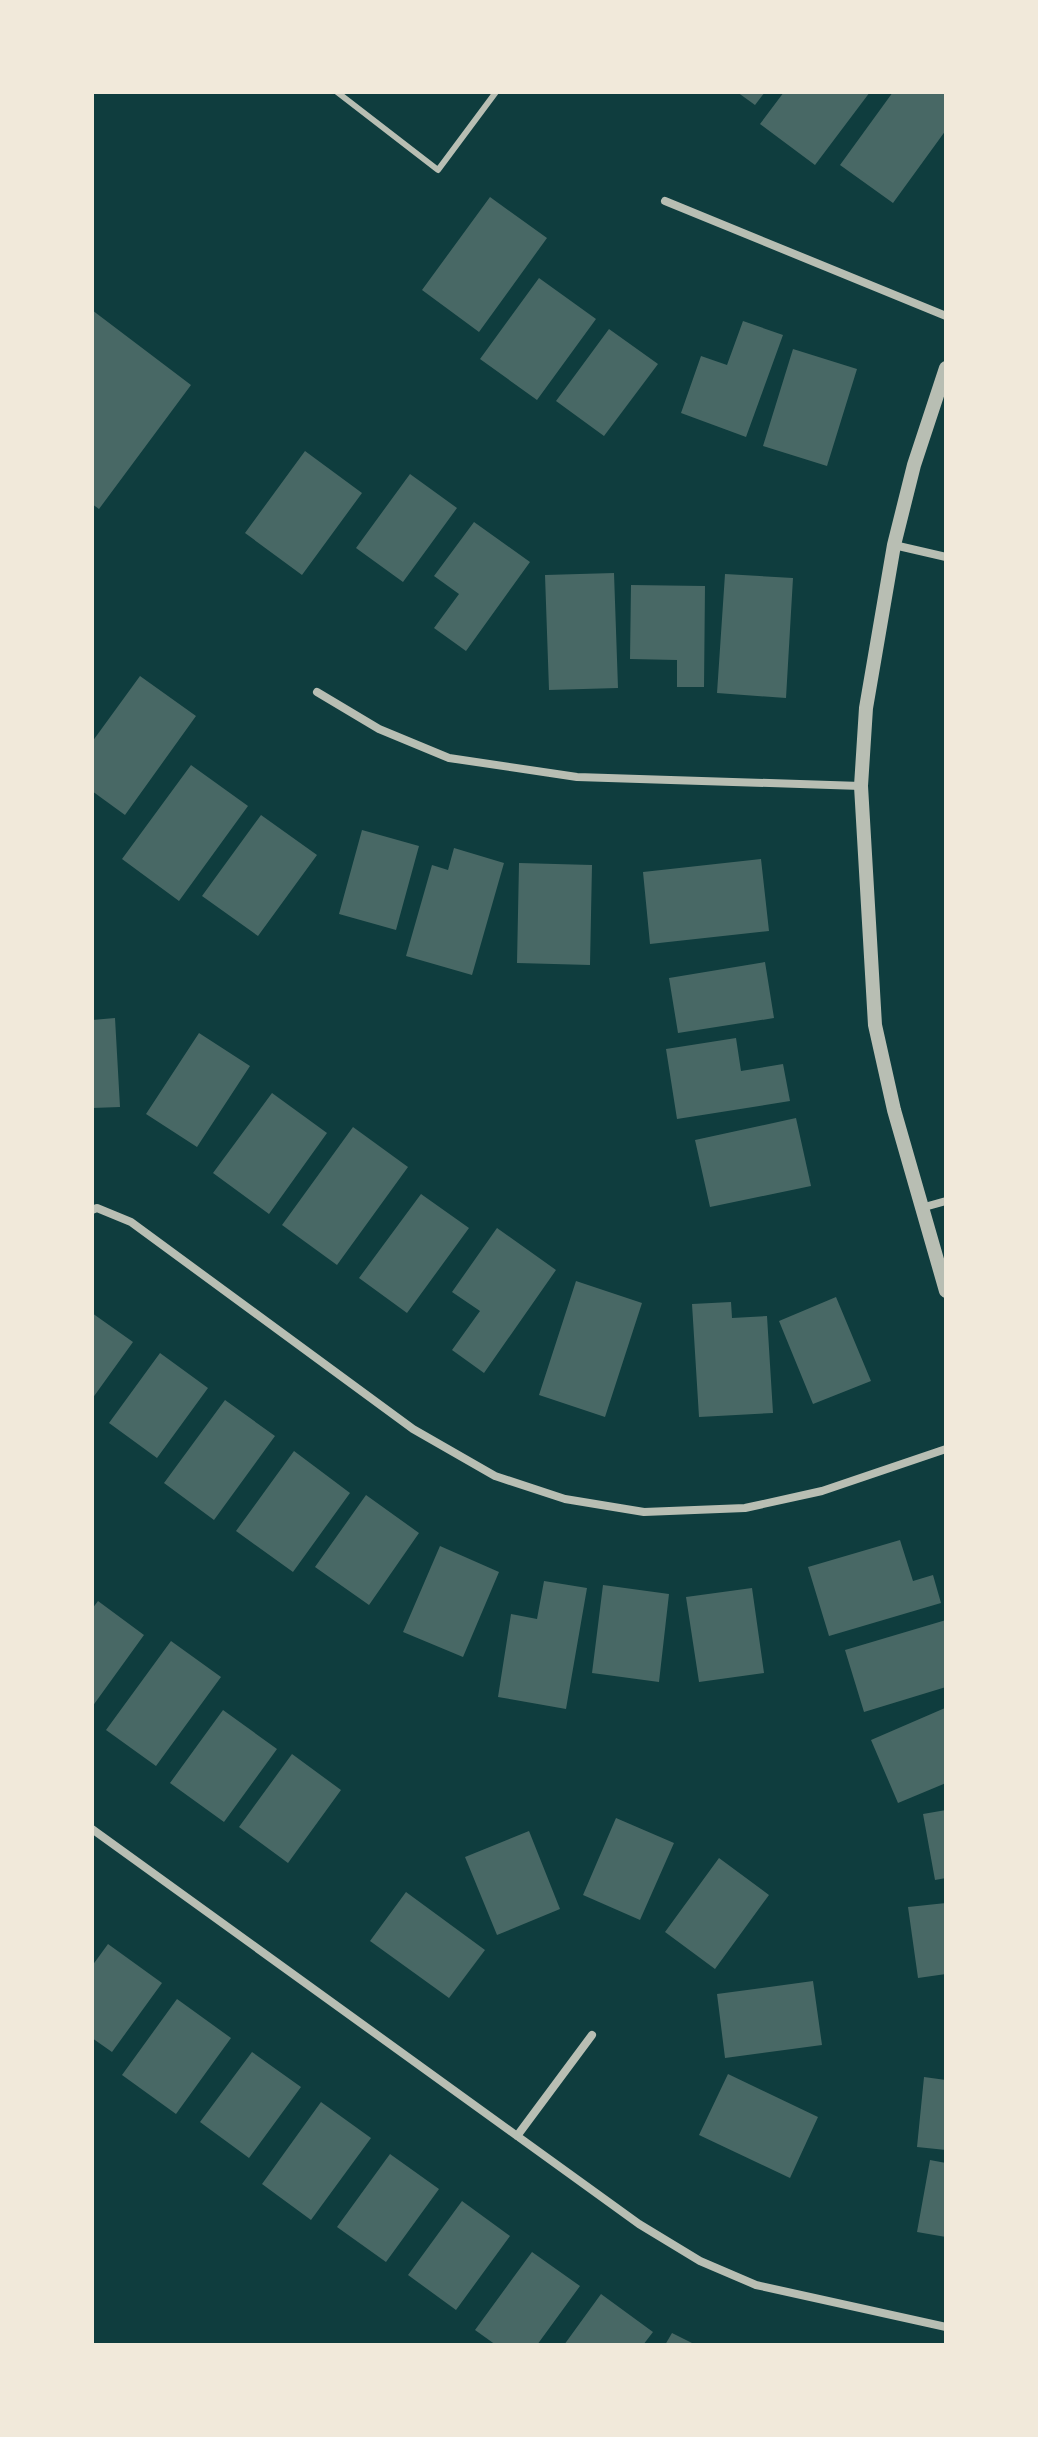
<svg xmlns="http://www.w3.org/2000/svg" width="1038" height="2437" font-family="Lora,serif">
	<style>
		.building { fill: #486865 }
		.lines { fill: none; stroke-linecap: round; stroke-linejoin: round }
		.service { stroke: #b8beb3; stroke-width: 6 }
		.minor { stroke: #b8beb3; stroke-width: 8 }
		.tertiary { stroke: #b8beb3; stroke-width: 14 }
	</style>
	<rect width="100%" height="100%" fill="#0f3d3e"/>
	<path class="building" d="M737,92H765L755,105Z
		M784,92H870L815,165L760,124Z
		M893,92H944L946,130L893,203L840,165Z
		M490,197L547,238L479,332L422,290Z
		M539,278L596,319L537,400L480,359Z
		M92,310L191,385L99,509L92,504Z
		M743,321L783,335L746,437L681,413L701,356L727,365Z
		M609,329L658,364L604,436L556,401Z
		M793,349L857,369L827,466L763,446Z
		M305,451L362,493L302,575L245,533Z
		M410,474L457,508L403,582L356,548Z
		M474,522L530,562L466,651L434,628L459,594L434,576Z
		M614,573L618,688L549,690L545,575Z
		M725,574L793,578L786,698L717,693Z
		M631,585L705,586L704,687H677V660L630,659Z
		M140,676L196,716L125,815L92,791V742Z
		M191,765L248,806L179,901L122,859Z
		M261,815L317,855L258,936L202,896Z
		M362,830L419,846L396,930L339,914Z
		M454,848L504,863L472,975L406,956L432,865L448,870Z
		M761,859L769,931L650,944L643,872Z
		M519,863L592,865L590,965L517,963Z
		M765,962L774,1018L678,1033L669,978Z
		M115,1018L120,1107L92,1108V1020Z
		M199,1033L250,1066L197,1147L146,1114Z
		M736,1038L741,1071L783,1064L790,1101L677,1119L666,1049Z
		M272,1093L327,1133L269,1214L213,1173Z
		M796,1118L811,1186L710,1207L695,1140Z
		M353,1127L408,1167L337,1265L282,1225Z
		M421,1194L469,1228L407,1313L359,1278Z
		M497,1228L556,1270L484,1373L452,1350L480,1311L452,1292Z
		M576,1281L642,1303L605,1417L539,1395Z
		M836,1297L871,1381L813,1404L779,1321Z
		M731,1302L732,1318L767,1316L773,1413L699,1417L692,1304Z
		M92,1313L133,1342L92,1399Z
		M160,1353L208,1388L157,1458L109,1423Z
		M225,1400L275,1436L214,1520L164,1483Z
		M294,1451L350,1493L293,1572L236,1531Z
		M366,1495L419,1533L369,1605L315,1567Z
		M900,1540L913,1581L933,1575L941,1603L829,1636L808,1567Z
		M440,1546L499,1572L463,1657L403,1632Z
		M544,1581L587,1588L566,1709L498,1697L511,1614L537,1619Z
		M603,1585L669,1594L659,1682L592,1673Z
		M752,1588L764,1673L699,1682L686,1597Z
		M98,1601L144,1635L92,1707V1609Z
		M946,1620V1687L864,1712L845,1650Z
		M171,1641L221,1677L156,1766L106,1730Z
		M945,1708L946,1783L898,1803L871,1740Z
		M223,1710L277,1749L224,1822L170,1783Z
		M292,1754L341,1790L288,1863L239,1827Z
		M946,1810V1878L935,1880L923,1814Z
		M616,1818L674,1843L640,1920L583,1895Z
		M529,1831L560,1909L497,1935L465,1857Z
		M719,1858L769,1895L715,1969L665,1932Z
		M406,1892L485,1950L449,1998L370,1941Z
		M946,1903V1974L918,1978L908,1907Z
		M108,1944L162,1983L112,2052L92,2038V1966Z
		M813,1981L822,2045L725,2058L717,1994Z
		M177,1999L231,2038L176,2114L122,2075Z
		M252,2052L301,2087L249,2158L200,2122Z
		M728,2074L818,2117L790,2178L699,2135Z
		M924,2077L946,2080V2150L917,2147Z
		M321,2102L371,2138L311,2220L262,2184Z
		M390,2154L439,2189L386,2262L337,2227Z
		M930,2160L946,2163V2237L917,2232Z
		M462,2201L510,2236L456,2310L408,2275Z
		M532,2252L580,2286L537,2345H496L475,2330Z
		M601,2294L653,2332L643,2345H564Z
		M672,2333L696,2345H665Z"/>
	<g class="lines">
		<path class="service" d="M337,92L438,170L496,92"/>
		<path class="minor" d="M665,201L946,316
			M894,545L946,557
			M317,692L379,729L449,758L577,777L861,786
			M921,1208L946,1201
			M92,1210L97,1208L131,1222L413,1429L495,1476L565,1499L644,1512L745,1508L822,1491L946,1449
			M92,1829L639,2224L700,2261L756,2285L946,2327
			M517,2136L592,2035"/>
		<path class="tertiary" d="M946,368L914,465L894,545L866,708L861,786L875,1025L894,1110L946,1291"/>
	</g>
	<rect width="1038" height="2437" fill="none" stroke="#f1e9da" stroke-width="188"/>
</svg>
